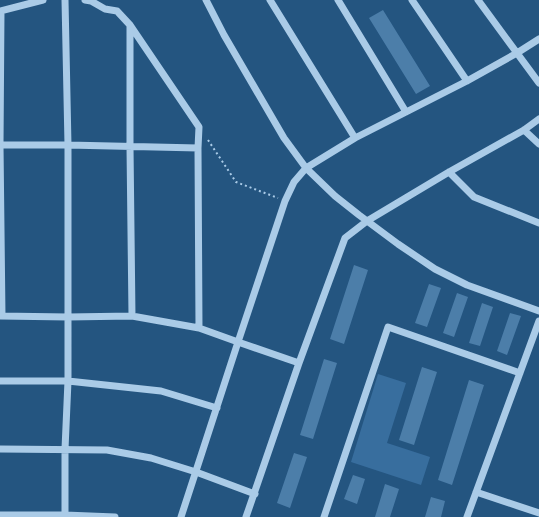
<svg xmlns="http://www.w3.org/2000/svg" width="539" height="517" font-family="Manrope,sans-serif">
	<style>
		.green { fill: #386e9e }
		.building { fill: #4c7ea9 }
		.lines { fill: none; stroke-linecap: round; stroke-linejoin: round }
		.path { stroke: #aacbe7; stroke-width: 2; stroke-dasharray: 2 3; stroke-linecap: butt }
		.minor { stroke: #aacbe7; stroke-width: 7 }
	</style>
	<rect width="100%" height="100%" fill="#245580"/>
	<path class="green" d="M378,374L406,383L387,443L430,457L421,485L351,462Z"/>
	<path class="building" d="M383,10L430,86L416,94L369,18Z
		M354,265L368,270L344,344L330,339Z
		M429,284L441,288L427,327L415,323Z
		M457,293L468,297L454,337L443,333Z
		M482,303L493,307L480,346L469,343Z
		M510,313L521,316L507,355L497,351Z
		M324,359L337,363L313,439L300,435Z
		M422,367L437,372L414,445L399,440Z
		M469,380L484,385L452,485L438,480Z
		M294,453L307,457L290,508L277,503Z
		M353,475L365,479L357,504L344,499Z
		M385,484L399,489L390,517H375Z
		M431,497L445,501L441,517H425Z"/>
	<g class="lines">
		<path class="path" d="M208,140L236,182L278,198"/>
		<path class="minor" d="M65,0L68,145V381L65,449V517
			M85,0L91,1L105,9L117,11L130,25L199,127L198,148L199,328
			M206,0L224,35L284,138L306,168L335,196L359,215L398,244L435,269L467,285L539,311
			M270,0L355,138
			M338,0L406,112
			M412,0L467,81
			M478,0L539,83
			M0,11L43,0
			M1,11L0,145L2,316
			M130,25V147L132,316
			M524,130L539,144
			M0,145H68L198,148
			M449,172L474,197L539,223
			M0,316L68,317L132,316L199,328L238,342L299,363
			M0,381H68L161,391L217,408
			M0,449L107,450L151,458L196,472L255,494
			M476,492L539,513
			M0,515H65L115,517
			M181,517L238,342L285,201L294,182L306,168L355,138L467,81L517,53L539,39
			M246,517L299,363L345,238L367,221L449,172L524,130L539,119
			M324,517L388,327L520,373
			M467,517L539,321"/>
	</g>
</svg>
